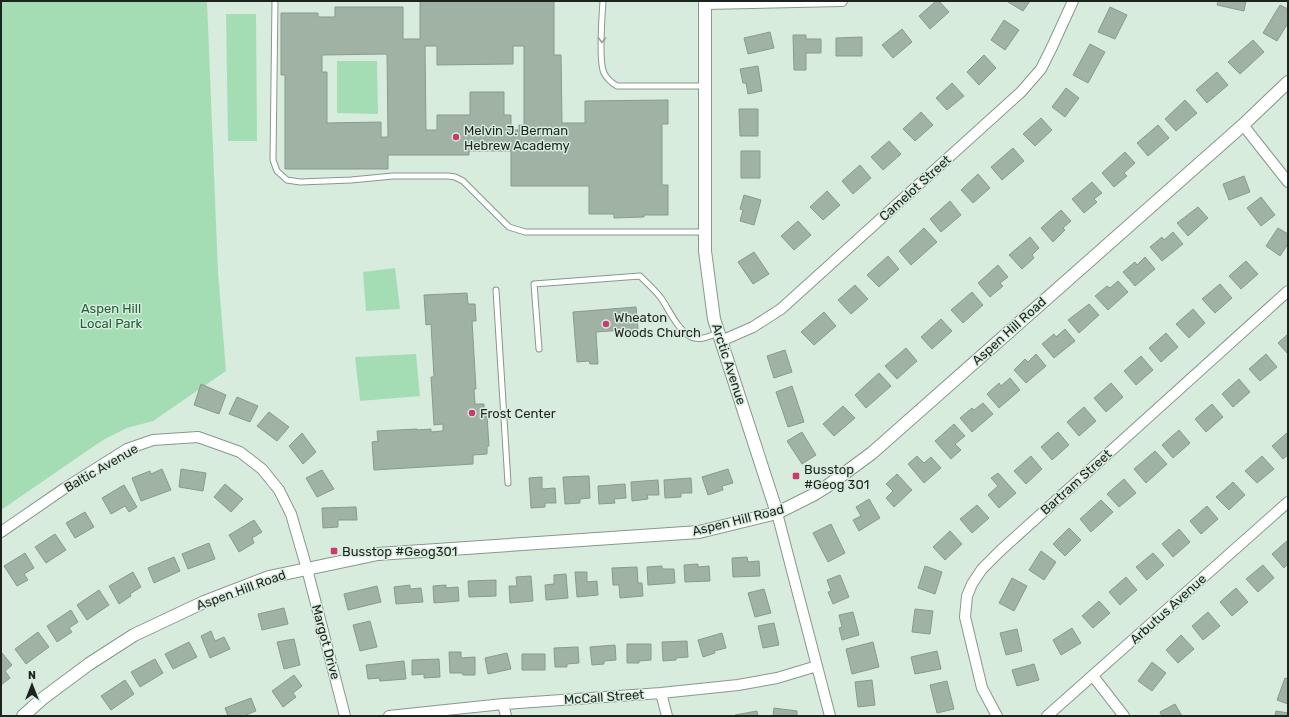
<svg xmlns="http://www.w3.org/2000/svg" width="1289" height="717" font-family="Rubik,sans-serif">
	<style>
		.green { fill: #a4ddb4 }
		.building { fill: #9fb2a4; stroke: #889b8d; fill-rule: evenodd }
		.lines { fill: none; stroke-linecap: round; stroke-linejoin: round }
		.service-casing { stroke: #86998b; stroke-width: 7 }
		.minor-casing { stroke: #86998b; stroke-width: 12 }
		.tertiary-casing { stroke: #86998b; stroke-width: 14 }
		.service { stroke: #fff; stroke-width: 5 }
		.minor { stroke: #fff; stroke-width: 10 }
		.tertiary { stroke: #fff; stroke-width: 12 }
		.oneway { stroke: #999c9a }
		.poi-dot { fill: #c73b6d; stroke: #d8ecdd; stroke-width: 1.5 }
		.labels { text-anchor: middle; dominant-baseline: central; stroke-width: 3; stroke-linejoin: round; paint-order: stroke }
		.poi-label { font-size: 13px; fill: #1d241f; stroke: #d8ecdd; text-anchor: start }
		.street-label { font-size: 13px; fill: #1d241f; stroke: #d8ecdd }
		.park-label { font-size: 13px; fill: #226039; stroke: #d8ecdd }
	</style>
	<rect width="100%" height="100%" fill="#d8ecdd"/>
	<path class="green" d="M1,1H207L218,272L226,371L153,421L127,428L103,440L1,510Z
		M226,14H256L257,141H228Z
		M337,61H377L378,114L337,113Z
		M395,268L400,309L366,311L363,272Z
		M416,354L420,396L360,401L355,357Z"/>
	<path class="building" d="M420,1H554V55H561L562,123H585V101L668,100V124H662V185H668V215H644V217L614,218V214H589V186H511V151H469V155H388V169H285V75H281V13H318V17H335V7H403V39H420ZM425,46H437V65L513,64V46H524V125H519V130H511V115H504V92H470V115H437V130H426ZM387,54L388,137H381V122L327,123V72H322V55Z
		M936,1H939L949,12L930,29L919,16Z
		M1009,1H1030L1023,11L1008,2Z
		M1218,1H1246L1244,11L1217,5Z
		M1280,5L1288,9V23L1277,41L1263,33Z
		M1110,7L1127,15L1115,39L1098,32Z
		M1004,20L1019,30L1005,50L991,40Z
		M902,29L912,42L893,58L882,45Z
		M770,32L774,48L748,54L744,38Z
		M793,35H806V39H821V53H806V70H794Z
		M862,37V56H836V38Z
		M1253,40L1264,52L1240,74L1228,62Z
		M1090,44L1105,52L1088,83L1073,75Z
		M984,55L996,68L979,85L967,72Z
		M758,66L762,91L748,94L746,83H743L740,69Z
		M1217,72L1228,85L1207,103L1196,90Z
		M952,83L964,96L947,110L936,98Z
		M1066,88L1079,98L1065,117L1052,107Z
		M1185,100L1197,113L1176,131L1165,119Z
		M739,109H758V136H740Z
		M921,112L933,125L915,141L903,129Z
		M1041,118L1052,130L1035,146L1023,134Z
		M1158,125L1169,138L1148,156L1137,143Z
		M889,141L901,154L883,170L871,157Z
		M1013,148L1024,161L1002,180L991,167Z
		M741,151H760V178H741Z
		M1125,152L1135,163L1124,173L1127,176L1114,187L1102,173Z
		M860,165L871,178L853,194L842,181Z
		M978,174L990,188L973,203L961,190Z
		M1244,176L1250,192L1229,200L1223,184Z
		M1092,182L1102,193L1094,199L1097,202L1084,213L1072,199Z
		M827,191L840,205L823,220L810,207Z
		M744,195L761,200L754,225L740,221L743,210L740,209Z
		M1261,197L1275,215L1261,226L1247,208Z
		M950,201L961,215L941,232L930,219Z
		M1198,207L1208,218L1188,236L1177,223Z
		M1061,210L1071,221L1063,228L1065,230L1053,242L1041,228Z
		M798,221L811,235L794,250L781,236Z
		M924,228L937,242L911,265L899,251Z
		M1278,228L1288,234V244L1280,256L1266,246Z
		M1173,232L1183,244L1162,261L1150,247L1162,237L1164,240Z
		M1030,237L1039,248L1032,255L1034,258L1022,269L1009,255Z
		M754,252L769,274L753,284L738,262Z
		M888,256L899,269L879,287L867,275Z
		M1145,257L1155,269L1135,286L1123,272L1135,262L1137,265Z
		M1246,261L1258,274L1241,289L1229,276Z
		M998,265L1008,277L1000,283L1003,286L990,297L978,283Z
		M1118,281L1128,292L1108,310L1095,296L1107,286L1110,288Z
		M1220,284L1232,298L1215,313L1202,299Z
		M855,285L868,299L851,314L838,300Z
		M972,292L983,305L963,323L951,310Z
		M467,293L468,304H475L476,321H472L476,389H474L475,404H484V415H487L489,446H487V454L473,455V464L374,470L372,442L378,441L377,431L417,429V430L431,429V432L443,431V424L434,425L431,377H434L431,324L426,325L424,295Z
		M1089,304L1099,315L1079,333L1068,320Z
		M636,307L638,329L596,332L598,364H590L589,361L577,362L573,312Z
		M1193,309L1205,323L1189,338L1176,324Z
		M824,312L836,326L814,345L801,332Z
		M941,319L952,331L932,349L921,337Z
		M1065,329L1075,341L1054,358L1042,344L1054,334L1056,337Z
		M1166,333L1178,347L1161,362L1149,348Z
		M1288,334V354L1278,343Z
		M906,348L917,361L897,379L885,366Z
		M785,350L792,372L774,378L767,356Z
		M1036,354L1046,366L1026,383L1014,370L1025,359L1028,362Z
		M1266,354L1277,367L1260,381L1249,369Z
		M1141,356L1153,370L1136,385L1124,371Z
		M879,373L891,386L866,408L855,395Z
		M1010,378L1020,390L999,408L987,394L999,383L1001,386Z
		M1239,379L1250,392L1233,407L1222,394Z
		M1111,383L1123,397L1106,412L1094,398Z
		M201,384L226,395L219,414L194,405Z
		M792,386L804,422L788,427L776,392Z
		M237,397L258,406L250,422L229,414Z
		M983,403L993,414L972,432L960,418L972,408L974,410Z
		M1212,404L1223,417L1206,432L1195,419Z
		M843,406L855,418L834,436L823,424Z
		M1084,407L1096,421L1079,436L1067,422Z
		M269,412L289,427L277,441L257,426Z
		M954,424L965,436L955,444L961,450L951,459L935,441Z
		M1179,430L1190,443L1173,458L1162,445Z
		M802,432L816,455L802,464L787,441Z
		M1058,432L1069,445L1052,460L1041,447Z
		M1288,432V455L1283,459L1272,446Z
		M302,433L316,452L303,464L289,446Z
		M1155,451L1167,464L1146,483L1134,469Z
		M917,456L924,463L931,457L941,468L924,483L908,464Z
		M1031,456L1042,469L1026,484L1014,471Z
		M1262,456L1274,469L1257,483L1245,471Z
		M162,469L171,490L141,501L132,478L150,471L151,474Z
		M181,469L206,473L203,491L179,487Z
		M728,469L733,483L722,486L723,490L708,495L702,477Z
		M322,470L334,489L317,497L306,478Z
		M998,473L1016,493L999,508L988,495L998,486L991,478Z
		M897,474L912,490L894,507L886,498L893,491L886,484Z
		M589,476L590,498L580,499V503L565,504L563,477Z
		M542,477V489L555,488L556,503H545V507L531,508L529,478Z
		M691,478L692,493H681V497L665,498L664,480Z
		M1124,479L1136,493L1119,507L1107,494Z
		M658,480L659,495H647L648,499L632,501L631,482Z
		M1233,482L1245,495L1229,510L1216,497Z
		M225,484L243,499L231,512L214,497Z
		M625,484L626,498L614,499L615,503L599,504L598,486Z
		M124,485L137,507L129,512L125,506L111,514L102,498Z
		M869,499L880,518L859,531L853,520L861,516L856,507Z
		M1101,500L1113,512L1091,532L1080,519Z
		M977,505L989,518L972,533L960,519Z
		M1207,506L1218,519L1201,534L1190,521Z
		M356,507L357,520H338V527L323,528L322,508Z
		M85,512L94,527L75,538L66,523Z
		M254,520L262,532L252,538L254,543L239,552L229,535Z
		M831,524L845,553L828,562L813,533Z
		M1069,528L1081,540L1065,556L1053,544Z
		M1179,529L1190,542L1173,557L1162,544Z
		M950,531L962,544L945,560L933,547Z
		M55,534L66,550L46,563L35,547Z
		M1288,540V564L1284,568L1272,554Z
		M209,543L215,559L188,569L182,554Z
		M1041,551L1056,562L1044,580L1029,570Z
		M25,553L34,568L24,574L28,580L17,586L4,566Z
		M1153,553L1164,565L1147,580L1136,567Z
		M174,557L180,571L154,583L148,568Z
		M747,557L748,562L759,561L760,576L733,577L732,558Z
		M698,564V567L709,566L710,581L685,582L684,565Z
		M1263,565L1274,578L1258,592L1246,579Z
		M662,566V569H674L675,583L648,585L647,567Z
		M925,566L942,572L935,594L918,588Z
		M637,567L638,583H642L643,596L620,598L619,585H613L612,568Z
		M133,572L141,587L130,594L131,596L119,604L109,586Z
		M575,572H587V582L597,581L598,595L577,597Z
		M566,574L568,598L546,600L545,585L554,584V575Z
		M840,575L849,597L833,604L828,592L831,591L827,580Z
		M531,576L533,601L510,603L509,586H517L516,577Z
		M1126,577L1137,590L1120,605L1109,592Z
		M1012,578L1027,586L1014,611L999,603Z
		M496,580V596L469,597L468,581Z
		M410,585V589L421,588L423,602L396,604L394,587Z
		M446,585V588L458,587L459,601L434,603L433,586Z
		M377,586L381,602L348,610L344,594Z
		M1236,588L1248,602L1232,616L1220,602Z
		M764,589L771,613L755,617L748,593Z
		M99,590L109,605L87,620L77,605Z
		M1099,601L1110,613L1093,628L1082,616Z
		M284,608L288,624L262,630L258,614Z
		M915,609L933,611L930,634L912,632Z
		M71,610L78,622L69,628L72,632L57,642L47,626Z
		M853,612L859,635L842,640L839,628L842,627L839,615Z
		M1208,612L1220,626L1203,640L1192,626Z
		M370,621L377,647L360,651L353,625Z
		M774,623L779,645L763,648L758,626Z
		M1072,628L1081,643L1061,655L1053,640Z
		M1017,629L1022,651L1006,655L1000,633Z
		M211,631L215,641L224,637L230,649L210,658L201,636Z
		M38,632L49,647L26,664L15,649Z
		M722,633L726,648L714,651L715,653L703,657L698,640Z
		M1181,635L1194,649L1178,663L1166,650Z
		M294,639L300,665L284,669L277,642Z
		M687,641L688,657L676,658V660L663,661L662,642Z
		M189,642L197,657L173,669L165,654Z
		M873,642L879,667L852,674L846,649Z
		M627,644H651V660L639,661V663H627Z
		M615,645L616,660L604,661V664L592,665L590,647Z
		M578,647L579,663L567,664V667H555L554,648Z
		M937,651L941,669L915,674L911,657Z
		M449,652H461V658L475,657V675H463L462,673H450Z
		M1,653H2L12,665L5,671L10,678L1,685Z
		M507,653L511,669L488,674L485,658Z
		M522,654H545V670H522Z
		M155,659L163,673L140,687L131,672Z
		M439,659L440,677L424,678V674L412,675V660Z
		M404,661L406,679L380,681L379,678L368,679L366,665Z
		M1152,662L1166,673L1152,691L1138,681Z
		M1034,664L1039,680L1017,686L1012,670Z
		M294,675L302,686L293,693L296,697L283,707L272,691Z
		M1285,678L1288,679V704L1277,700Z
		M125,680L134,694L111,710L101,696Z
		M872,680L875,705L858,707L855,682Z
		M947,681L954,709L937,713L930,685Z
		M251,698L256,711L246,715V716H228L225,708Z
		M1175,704L1182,716H1162L1160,712Z
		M774,708L797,711V716H773Z
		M757,711L758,716H735V715Z
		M1276,711L1288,713V716H1275Z"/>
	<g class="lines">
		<g class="service-casing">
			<path id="service" d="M275,1L273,160L277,171L287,180L300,182L351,180L393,176H448L455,177L463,181L509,227L525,232H704
				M603,1C602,15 599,63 604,73C607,79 612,83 617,86H705
				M496,290L508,483
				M539,349L534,284L640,276C647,283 655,290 661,298C670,311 677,329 691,337C700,341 710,336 718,333"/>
		</g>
		<g class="minor-casing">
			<path id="minor" d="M705,4L842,1
				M1243,125L1288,182
				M721,341L753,327L781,309L1021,92L1041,69L1052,47L1073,1
				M777,513L830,716
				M1,532L65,488L127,449L153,440L198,437L240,452L262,469L279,490L291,514L307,569L345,716
				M1093,676L1124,716
				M661,693L667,716
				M503,704L506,716
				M389,716L503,704L661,693L738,685L777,678L817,666
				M997,716L982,688L965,617L967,596L972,584L982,569L1000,551L1288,291
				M1047,716L1288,502"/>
		</g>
		<g class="tertiary-casing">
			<path id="tertiary" d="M705,1V251L714,319L777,513
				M23,716L42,699L89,664L134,635L204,602L269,577L378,554L699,532L777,513L813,495L826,487L872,453L1243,125L1288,82"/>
		</g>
		<use href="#service" class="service"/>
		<use href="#minor" class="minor"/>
		<use href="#tertiary" class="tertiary"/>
	</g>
	<defs><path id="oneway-chevron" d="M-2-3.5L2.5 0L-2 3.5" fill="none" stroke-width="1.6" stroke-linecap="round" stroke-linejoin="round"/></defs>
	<use class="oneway" href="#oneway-chevron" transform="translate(602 40) rotate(91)"/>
	<g class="poi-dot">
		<circle cx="456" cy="137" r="4"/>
		<circle cx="606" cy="324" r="4"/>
		<circle cx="472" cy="413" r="4"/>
		<rect x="792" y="472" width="8" height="8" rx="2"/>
		<rect x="330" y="547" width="8" height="8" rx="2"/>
	</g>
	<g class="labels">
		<g class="poi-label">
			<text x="464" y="130">Melvin J. Berman<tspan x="464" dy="15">Hebrew Academy</tspan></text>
			<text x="614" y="317">Wheaton<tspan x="614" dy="15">Woods Church</tspan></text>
			<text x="480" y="413">Frost Center</text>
			<text x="804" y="469">Busstop<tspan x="804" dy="15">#Geog 301</tspan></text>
			<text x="342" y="551">Busstop #Geog301</text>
		</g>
		<g class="street-label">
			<text transform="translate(915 188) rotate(-42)">Camelot Street</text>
			<text transform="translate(1009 331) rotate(-42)">Aspen Hill Road</text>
			<text transform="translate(729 364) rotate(72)">Arctic Avenue</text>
			<text transform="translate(101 468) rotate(-30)">Baltic Avenue</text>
			<text transform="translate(1076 482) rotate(-42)">Bartram Street</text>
			<text transform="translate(738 520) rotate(-14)">Aspen Hill Road</text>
			<text transform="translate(241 590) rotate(-20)">Aspen Hill Road</text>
			<text transform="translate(1168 609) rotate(-42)">Arbutus Avenue</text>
			<text transform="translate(326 642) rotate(75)">Margot Drive</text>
			<text transform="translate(604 697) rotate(-4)">McCall Street</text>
		</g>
		<g class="park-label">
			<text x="111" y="308">Aspen Hill<tspan x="111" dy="15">Local Park</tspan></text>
		</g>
	</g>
	<rect width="1289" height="717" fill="none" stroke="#1d241f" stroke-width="4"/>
	<g transform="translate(32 685)" stroke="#d8ecdd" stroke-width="3" paint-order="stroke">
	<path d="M0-3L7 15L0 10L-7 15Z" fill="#1d241f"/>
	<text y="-6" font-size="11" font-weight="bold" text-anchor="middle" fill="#1d241f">N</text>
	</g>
</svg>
